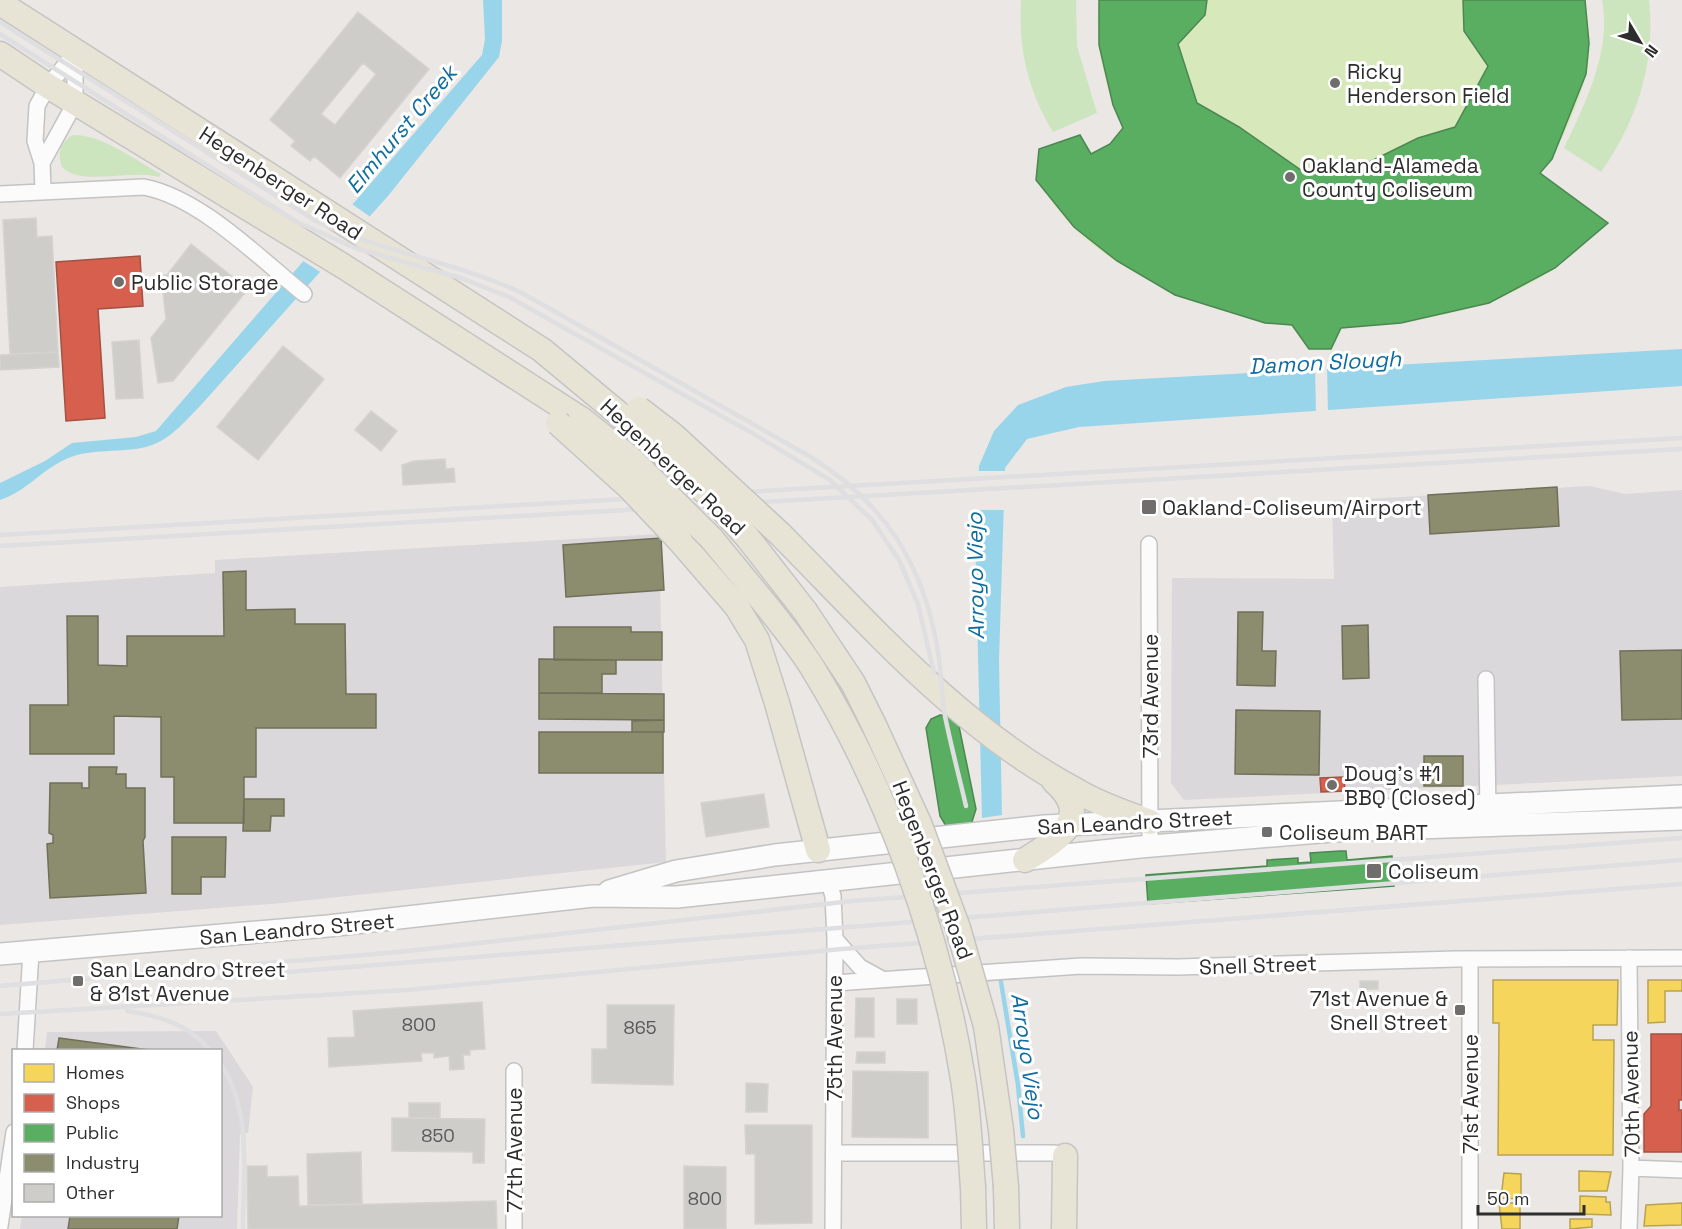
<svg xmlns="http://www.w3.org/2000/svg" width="1682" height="1229" font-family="'Space Grotesk',sans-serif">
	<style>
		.industrial { fill: #dbd8db }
		.green { fill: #cde5be }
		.pitch { fill: #d7e9bb }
		.water { fill: #98d5eb }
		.pier { fill: #eae7e4 }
		.homes { fill: #f6d55c; stroke: #baa34e; stroke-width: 1.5 }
		.shops { fill: #d6604d; stroke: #a35143; stroke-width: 1.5 }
		.public { fill: #5aae61; stroke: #4c8751; stroke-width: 1.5 }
		.industry { fill: #8c8c6e; stroke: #70705a; stroke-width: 1.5 }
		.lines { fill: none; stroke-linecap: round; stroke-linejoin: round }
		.stream { stroke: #98d5eb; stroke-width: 4.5 }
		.building { fill: #cfcdca; stroke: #d5d3d0; stroke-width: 1.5; fill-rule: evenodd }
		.street-casing { stroke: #c4c3c4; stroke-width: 18 }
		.secondary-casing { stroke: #c4c3c4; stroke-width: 24 }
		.primary-casing { stroke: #c6c4c3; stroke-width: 27 }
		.street { stroke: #fcfbfb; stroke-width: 15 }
		.secondary { stroke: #fcfbfb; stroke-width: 21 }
		.primary { stroke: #e7e4d6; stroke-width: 24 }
		.rail { stroke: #dfdee0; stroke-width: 4.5 }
		.primary-bridge-casing { stroke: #c6c4c3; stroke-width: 27; stroke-linecap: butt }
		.primary-bridge { stroke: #e7e4d6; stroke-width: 24 }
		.poi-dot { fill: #6f6e6d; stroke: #fff; stroke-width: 2 }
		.labels { text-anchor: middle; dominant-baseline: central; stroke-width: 6; stroke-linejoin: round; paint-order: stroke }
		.number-label { font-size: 18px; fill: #575756 }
		.poi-label { font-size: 21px; fill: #2d2d2d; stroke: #fff; text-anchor: start }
		.street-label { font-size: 21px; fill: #2d2d2d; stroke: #fff }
		.water-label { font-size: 22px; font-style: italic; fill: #0f6ca0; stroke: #fff }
	</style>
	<rect width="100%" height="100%" fill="#eae7e4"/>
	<path class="industrial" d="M1590,486L1625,494L1682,490V776L1184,800L1171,783L1172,578L1334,579L1332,501Z
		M659,534L666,862L282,903L0,925V587L215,573V560Z
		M216,1031L253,1087L248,1133L240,1134L237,1229H20L22,1216H220V1050H45L47,1032Z"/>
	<path class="green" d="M1021,0H1076L1077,46L1097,113L1053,132C1028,91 1018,48 1021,0Z
		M1602,0H1649C1656,63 1637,121 1601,172L1564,148C1585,104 1612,50 1602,0Z
		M73,135C102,134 136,161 161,174L159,177C131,169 81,187 62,167C57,153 60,142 73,135Z"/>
	<path class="pitch" d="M1099,0H1585C1588,24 1592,52 1586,75C1578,105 1560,150 1540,173L1608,223C1590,238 1574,255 1555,268C1491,313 1417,321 1341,328L1331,349H1309L1292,325C1220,318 1125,279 1073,227C1059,213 1048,195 1036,180L1039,149L1080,135L1092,154L1110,144L1123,128C1105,87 1094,44 1099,0Z"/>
	<path class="water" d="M483,0H502V41L499,57L388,196L201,405C187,419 172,438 152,445C124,455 89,446 62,461C40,472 25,492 0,500V483L45,461L72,443L136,437L156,431L482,55L485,39Z
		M1682,349V386L1079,427L1027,439L1005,468L999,661L1002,815L982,818L975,533L979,466L994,431L1018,405L1066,387L1104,381Z"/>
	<path class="pier" d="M349,202L372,218L322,273L300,259Z
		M1315,366H1327L1328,413L1316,414Z
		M976,471H1007L1006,510H974Z"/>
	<path class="homes" d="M1493,980H1618L1617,1025H1593V1040H1614L1613,1155H1498L1499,1023H1493Z
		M1648,980H1682V991H1665V1022L1648,1023Z
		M1579,1171L1611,1172L1607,1191H1579Z
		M1504,1173L1521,1174V1199L1501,1198Z
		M1580,1196L1606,1197V1202H1610L1611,1215L1580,1214Z
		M1499,1203H1520V1229H1502Z
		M1682,1203V1225L1644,1226L1646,1205Z
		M1570,1219H1592V1227L1570,1229Z"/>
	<path class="shops" d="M140,256L143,306L98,309L105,418L66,421L56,262Z
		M1344,777L1345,791L1321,792L1320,778Z
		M1651,1034H1682V1100H1679V1110H1682V1152H1644V1114L1651,1106Z"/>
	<path class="public" d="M1099,0H1207L1205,15L1178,44L1197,103L1239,127L1301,170L1347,173L1418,138L1455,127L1488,66L1464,31L1463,0H1585L1589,43L1586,74L1552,159L1540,173L1608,223L1555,268L1489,303L1401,323L1341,328L1331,349H1309L1292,325L1265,323L1175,295L1117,261L1074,227L1036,180L1039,149L1080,135L1091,154L1110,144L1123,128L1113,105L1099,45Z
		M940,715L949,716L959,726L976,809L971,825L946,826L940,816L926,728L931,719Z
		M1340,851H1346L1347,860L1392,856L1394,886L1148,904L1146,875L1267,866V860L1298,858V863L1311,862L1310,853Z"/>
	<path class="industry" d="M1557,487L1559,526L1430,534L1428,495Z
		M661,538L664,590L566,597L563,545Z
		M246,571V610L295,609V624H345L346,694H376V728H256V777H244V823H174V777H161V717L114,716V754H30V705H68L67,616H98V665L127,666V636H224L223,572Z
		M1238,612H1263L1262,651H1276L1275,686L1237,685Z
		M1368,625L1369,678L1343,679L1342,626Z
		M554,627H631V632H662V660H554Z
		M1682,650V719L1622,720L1620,651Z
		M539,659L616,660V674H602V693H539Z
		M539,693L664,694V720L539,719Z
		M1236,710L1320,711L1319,775L1235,774Z
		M664,720V732H632V721Z
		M539,732H663V773H539Z
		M1424,756H1463V786H1424Z
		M89,767H117L116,774H126V788H145V837L143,841L146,893L50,898L47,844L53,843V835L49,833L50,783H82V788H89Z
		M244,799H284V816H271L270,831H243Z
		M172,837H226L225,877H201V894H172Z
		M59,1038L149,1050H57Z
		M70,1216H179L177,1229H68Z"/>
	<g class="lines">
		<path class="stream" d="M1001,982L1018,1085L1023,1136"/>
	</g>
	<path class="building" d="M358,12L429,69L340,178L314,156L310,161L291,146L295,141L270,120ZM363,63L376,74L335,125L321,114Z
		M36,218L37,237L52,236L58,352L10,354L3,220Z
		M191,244L248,289L173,381L158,383L151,338L166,319L161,275H167Z
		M139,340L143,398L116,399L112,342Z
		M283,346L324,379L258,460L217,427Z
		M58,352L59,367L0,370V355Z
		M371,411L397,431L381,451L355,430Z
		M445,459L446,469L454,468L455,482L403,485L402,465L414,461Z
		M764,794L769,827L706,837L701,803Z
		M1360,981H1378V989L1360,990Z
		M856,998H874V1037H855Z
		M897,999H917V1024H897Z
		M482,1002L485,1049L470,1050V1055H463L464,1069L450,1070L449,1056L434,1058V1053H421L422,1061L329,1067L328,1038L355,1037L353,1011Z
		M607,1005H674L673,1085L592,1083V1049H607Z
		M857,1052H885V1063H856Z
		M853,1071L928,1072V1138L852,1137Z
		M746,1083L768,1084L767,1112H746Z
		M409,1103H440V1118H409Z
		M392,1118L485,1119L484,1163H473V1152L392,1151Z
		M745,1125H812V1223L755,1224V1154H746Z
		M361,1152L362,1204L308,1205L307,1154Z
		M247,1166H267V1177L298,1176L299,1206L496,1201L497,1229H248Z
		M684,1166L726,1167V1229H684Z"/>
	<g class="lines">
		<g class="street-casing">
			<path id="street" d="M42,163L75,103V53
				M43,190L42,163L35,141L37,106L48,86L75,53
				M0,194L144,187C201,198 259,258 304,294
				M1149,544L1150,847
				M1486,679L1488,814
				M828,880L833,896L835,939L833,1229
				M835,939L860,967L882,979
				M1470,959V1229
				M835,983L1081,966L1178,967L1456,959L1682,958
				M25,1050L31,952
				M834,1153H1054L1065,1156
				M1631,1168L1682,1170
				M0,1226L14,1132
				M514,1229V1071
				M1629,1229L1631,1168L1629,958"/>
		</g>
		<g class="secondary-casing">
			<path id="secondary" d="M609,891L676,871L775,855L1044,826L1682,796
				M0,954L328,926L593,896L677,897L1140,847L1332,831L1682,819"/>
		</g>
		<g class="primary-casing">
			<path id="primary" d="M0,3L542,350L619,414
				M0,54L48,86L343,266L581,419
				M780,534C872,627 961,730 1079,792C1101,805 1126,813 1150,822
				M711,538L766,605
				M748,538L805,611
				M680,541L737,607L757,640L777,703L818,850
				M1025,860C1057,841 1095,817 1054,781
				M973,1187L974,1229
				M1006,1187L1007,1229
				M1064,1229L1065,1156"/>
		</g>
		<use href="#street" class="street"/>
		<use href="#secondary" class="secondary"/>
		<use href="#primary" class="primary"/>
		<path class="rail" d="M0,22L316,221C382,252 456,262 522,293L809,456C885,503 924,564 938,652C942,673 941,695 945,716C951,746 959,776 966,806
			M0,34L297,222L355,248L461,278L509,297L752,433L830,480L872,520L899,560L918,604L934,673
			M0,535L1682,438
			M0,546L1682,449
			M215,978L1682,860
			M0,986L399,952L852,901L1682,838
			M127,1011C160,1016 188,1024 210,1050
			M0,1014L407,990L842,949L1682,884
			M220,1063C253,1112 243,1173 243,1229"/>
		<g class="primary-bridge-casing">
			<path id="primary-bridge" d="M639,409L673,435L780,534
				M619,414L711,497L748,538
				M581,419L630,458L711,538
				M558,423L629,487L680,541
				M766,605C782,625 798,645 812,667C888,791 940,936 963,1079C969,1115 970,1151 973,1187
				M805,611L853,683L873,723L919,823L958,928L986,1026L1001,1130L1006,1187"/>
		</g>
		<use href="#primary-bridge" class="primary-bridge"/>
	</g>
	<g class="poi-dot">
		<circle cx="1335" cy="83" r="6"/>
		<circle cx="1290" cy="177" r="6"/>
		<circle cx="119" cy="282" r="6"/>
		<rect x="1141" y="499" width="16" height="16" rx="3"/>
		<circle cx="1332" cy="785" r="6"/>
		<rect x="1261" y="826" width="12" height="12" rx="3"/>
		<rect x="1366" y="863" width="16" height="16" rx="3"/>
		<rect x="72" y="975" width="12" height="12" rx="3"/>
		<rect x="1454" y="1004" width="12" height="12" rx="3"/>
	</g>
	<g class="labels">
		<g class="number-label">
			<text x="419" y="1024">800</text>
			<text x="640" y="1027">865</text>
			<text x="438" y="1135">850</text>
			<text x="705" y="1198">800</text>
		</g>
		<g class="poi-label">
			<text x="1347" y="71">Ricky<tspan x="1347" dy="24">Henderson Field</tspan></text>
			<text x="1302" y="165">Oakland-Alameda<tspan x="1302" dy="24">County Coliseum</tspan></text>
			<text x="131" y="282">Public Storage</text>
			<text x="1162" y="507">Oakland-Coliseum/Airport</text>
			<text x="1344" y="773">Doug's #1<tspan x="1344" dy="24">BBQ (Closed)</tspan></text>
			<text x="1279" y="832">Coliseum BART</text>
			<text x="1388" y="871">Coliseum</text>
			<text x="90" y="969">San Leandro Street<tspan x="90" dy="24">&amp; 81st Avenue</tspan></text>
			<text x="1448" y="998" text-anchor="end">71st Avenue &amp;<tspan x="1448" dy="24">Snell Street</tspan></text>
		</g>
		<g class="street-label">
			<text transform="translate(281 183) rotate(33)">Hegenberger Road</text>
			<text transform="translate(673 467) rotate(43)">Hegenberger Road</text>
			<text transform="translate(1150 696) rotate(-90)">73rd Avenue</text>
			<text transform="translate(1135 822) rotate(-3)">San Leandro Street</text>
			<text transform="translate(933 870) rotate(69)">Hegenberger Road</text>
			<text transform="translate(297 929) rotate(-5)">San Leandro Street</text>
			<text transform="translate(1258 965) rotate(-2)">Snell Street</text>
			<text transform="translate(834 1038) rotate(-90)">75th Avenue</text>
			<text transform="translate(1470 1094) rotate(-90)">71st Avenue</text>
			<text transform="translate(1631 1094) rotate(-91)">70th Avenue</text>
			<text transform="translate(514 1150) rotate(-90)">77th Avenue</text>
		</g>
		<g class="water-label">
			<text transform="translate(401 129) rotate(-50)">Elmhurst Creek</text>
			<text transform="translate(1325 362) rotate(-3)">Damon Slough</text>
			<text transform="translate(975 576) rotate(-91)">Arroyo Viejo</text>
			<text transform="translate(1028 1056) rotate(82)">Arroyo Viejo</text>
		</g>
	</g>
	<rect x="12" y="1049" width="210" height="168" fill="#ffffff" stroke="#ababab" stroke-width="1.5"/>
	<rect x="24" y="1064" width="30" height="18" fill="#f6d55c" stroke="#ababab" stroke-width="1.5"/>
	<text x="66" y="1079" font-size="18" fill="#2d2d2d">Homes</text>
	<rect x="24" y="1094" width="30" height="18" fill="#d6604d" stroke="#ababab" stroke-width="1.5"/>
	<text x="66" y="1109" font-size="18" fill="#2d2d2d">Shops</text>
	<rect x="24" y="1124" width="30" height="18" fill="#5aae61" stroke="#ababab" stroke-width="1.5"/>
	<text x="66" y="1139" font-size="18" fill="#2d2d2d">Public</text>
	<rect x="24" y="1154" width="30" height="18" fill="#8c8c6e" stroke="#ababab" stroke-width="1.5"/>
	<text x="66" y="1169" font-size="18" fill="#2d2d2d">Industry</text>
	<rect x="24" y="1184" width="30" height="18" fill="#cfcdca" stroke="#ababab" stroke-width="1.5"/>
	<text x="66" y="1199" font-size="18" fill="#2d2d2d">Other</text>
	<g transform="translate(1640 42) rotate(129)" stroke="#ffffff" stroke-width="4.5" paint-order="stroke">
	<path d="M0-4.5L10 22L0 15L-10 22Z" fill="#2d2d2d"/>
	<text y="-9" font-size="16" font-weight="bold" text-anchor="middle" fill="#2d2d2d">N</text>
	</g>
	<path d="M1478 1205v9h106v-9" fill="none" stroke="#2d2d2d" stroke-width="3"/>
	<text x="1487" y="1205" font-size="18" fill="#2d2d2d" stroke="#ffffff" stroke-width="4.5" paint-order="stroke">50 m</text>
</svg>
